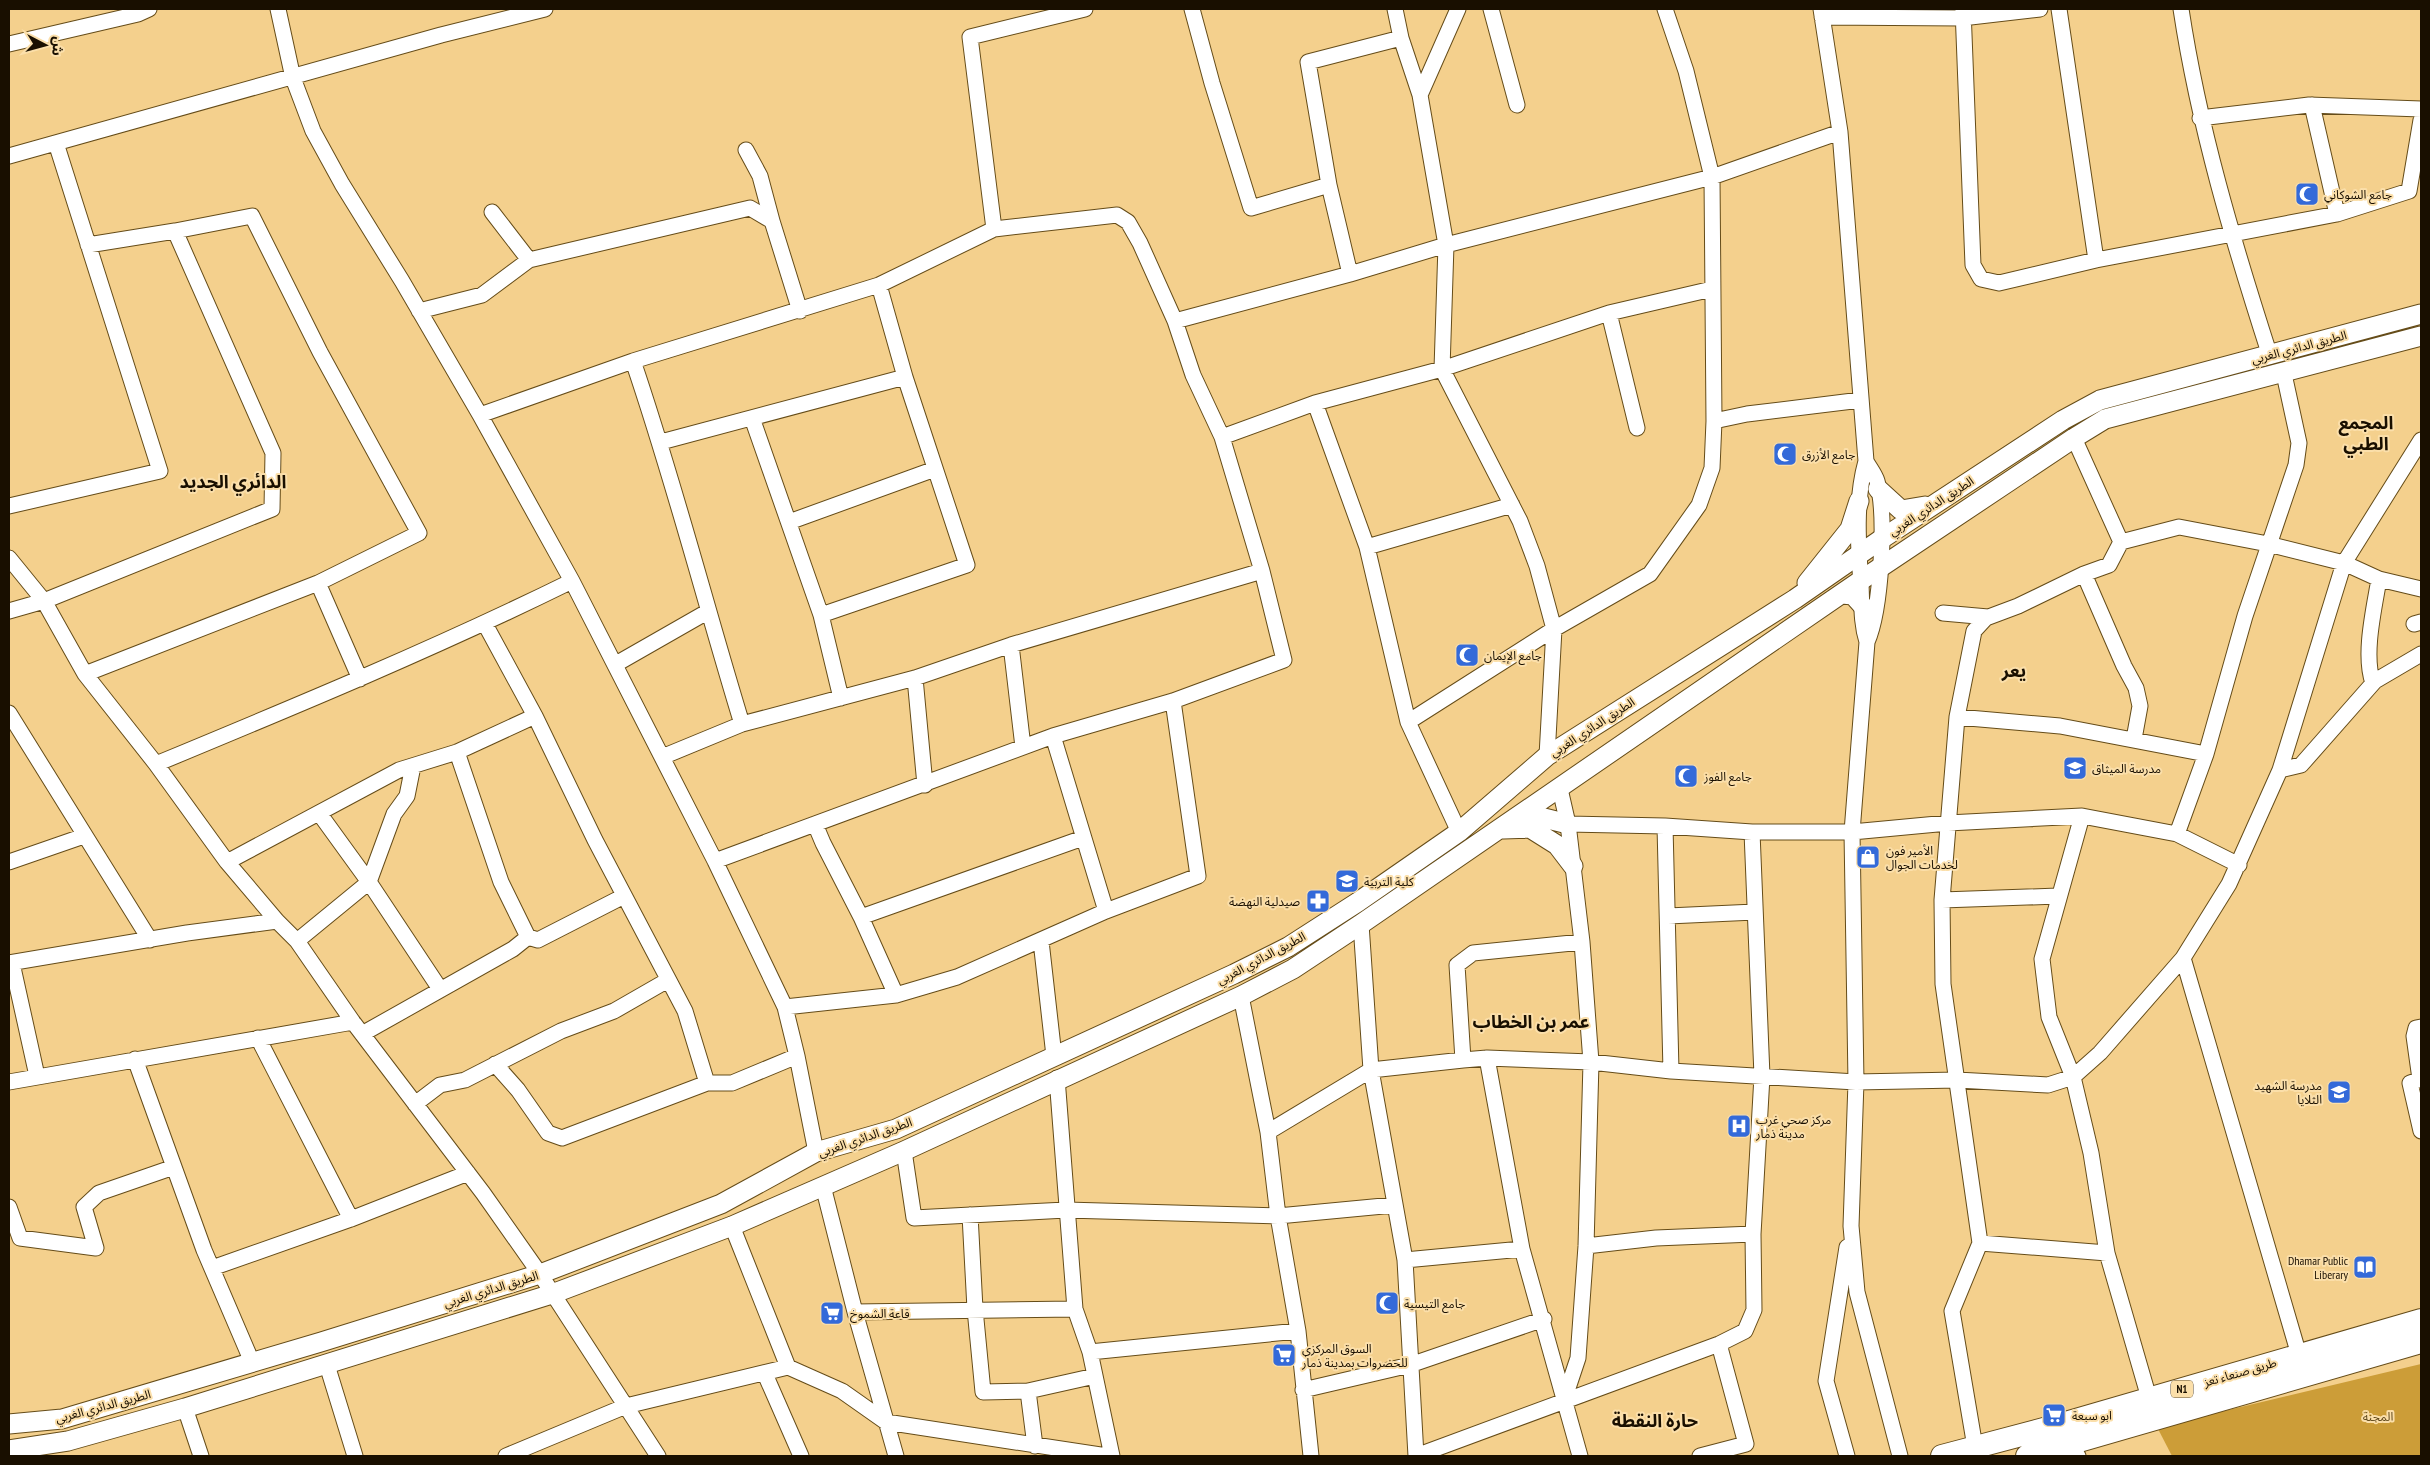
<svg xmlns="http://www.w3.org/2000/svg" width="2430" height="1465" font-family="'PT Sans Narrow','Noto Sans Arabic',sans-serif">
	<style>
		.green { fill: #cc9d38 }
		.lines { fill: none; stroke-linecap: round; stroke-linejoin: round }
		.minor-casing { stroke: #654c19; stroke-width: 17 }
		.major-casing { stroke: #654c19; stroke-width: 21 }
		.highway-casing { stroke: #654c19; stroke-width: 24 }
		.minor { stroke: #fff; stroke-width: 15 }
		.major { stroke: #fff; stroke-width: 19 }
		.highway { stroke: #fff; stroke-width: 22 }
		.labels { text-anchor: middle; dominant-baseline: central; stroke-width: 4; stroke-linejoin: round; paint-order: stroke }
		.shield { fill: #fbdfaa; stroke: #5d4d33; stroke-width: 1 }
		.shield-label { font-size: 11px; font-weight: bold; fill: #190f00 }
		.poi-label { font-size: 12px; fill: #190f00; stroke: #fbdfaa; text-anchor: start }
		.street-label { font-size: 12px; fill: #190f00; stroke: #fbdfaa }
		.park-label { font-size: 12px; fill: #614a1d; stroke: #fbdfaa }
		.district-label { font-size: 18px; font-weight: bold; fill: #190f00; stroke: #fbdfaa }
	</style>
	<rect width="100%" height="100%" fill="#f4d08d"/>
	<path class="green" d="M2421,1364V1456H2172L2157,1427Z"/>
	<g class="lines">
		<g class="minor-casing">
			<path id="minor" d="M278,9L293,78L313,131L342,184L402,281L480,415L572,581L715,861L785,1007L797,1056L816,1152
				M1192,9L1212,83L1251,208L1329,185
				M1395,9L1401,38L1420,95L1446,245L1442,369L1520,521L1537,566L1554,629L1547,756
				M1491,9L1517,105
				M1821,9L1840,132L1866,461C1855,501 1858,543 1861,584C1862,604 1861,623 1867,642
				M1963,9L1973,265L1981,279L1999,283L2096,260L2337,214L2409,191L2421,120
				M2059,9L2096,260
				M2181,9C2199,128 2233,241 2270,356
				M1822,17L1962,18L2040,9
				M9,44L138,14L149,9
				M1420,95L1458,9
				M2312,105L2337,214
				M2200,118L2309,105L2421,109
				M746,150L760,176L772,221
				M9,156L441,35L545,9
				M492,212L529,260
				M994,229L970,37L1085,9
				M88,245L175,231
				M1350,274L1329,185L1308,62L1401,38
				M419,311L482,295L529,260L750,208L772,221L800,311
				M1609,313L1637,428
				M1175,321L1350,274L1446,245L1712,177L1840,132
				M633,361C674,481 705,603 742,724
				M1315,403L1367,547L1408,722L1459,832
				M480,415L633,361L879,285L994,229L1117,215L1128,222L1140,243L1175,321L1193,375L1222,437L1262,571L1284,660L1173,701L1053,736L715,861
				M752,418L821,615
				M1714,421L1747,414L1861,400
				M1222,437L1315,403L1442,369L1609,313L1712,289
				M2074,438L2121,542
				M661,442L905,377
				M1866,461C1869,467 1875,474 1877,481C1887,515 1881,610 1867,642L1852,832L1856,1082L1851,1226L1857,1292L1900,1456
				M9,506L160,471L56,143
				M789,522L935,469
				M1367,547L1512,505
				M9,558L44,601L85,674L156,764L227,862L277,921L297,941L353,1022L483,1193L540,1274L658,1456
				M2084,574L2124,666L2136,688L2140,706L2134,739
				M9,611L44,601L272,509L273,453L175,231L252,216L320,352L419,533L318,583
				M1943,613L1988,617
				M485,624L535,716L595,840L685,1011L707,1083
				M2414,624L2421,622
				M1011,645L1023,747
				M616,664L707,612
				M85,674L318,583L360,679
				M915,678L925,785
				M2373,683C2363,655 2374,609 2379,579
				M841,698L821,615L967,565L905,377L879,285
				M9,713L150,940
				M1957,717L2060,726L2206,754
				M1408,722L1554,629L1650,574L1699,505L1712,468L1714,421L1712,177L1686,71L1665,9
				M1053,736L1106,911
				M457,752L501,882L528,937
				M662,757L742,724L915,678L1011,645L1262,571
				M156,764C296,706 436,648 572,581
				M2280,770L2301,765L2375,681L2421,654
				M1560,789L1568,824L1665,826L1752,832H1852L1948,823L2082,816L2177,834L2239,865
				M319,813L369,882L440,989
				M2082,816L2042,959L2049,1017L2073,1077L2091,1153L2107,1253L2149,1398
				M815,824L823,843L861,917L896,995
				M1665,826L1671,1071
				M2177,834L2206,754L2245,616L2296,465L2299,443L2284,374
				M9,862L84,836
				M227,862L399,770L457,752L535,716
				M1942,900L2058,896
				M1668,916L1755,912
				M861,917L1083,838
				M1361,924L1371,1070L1405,1260L1416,1456
				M297,941L369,882L394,814L407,796L413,766
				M1041,941L1054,1056
				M2183,958L2299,1355
				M9,963L187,933L277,921
				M12,963L37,1076
				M1241,996L1268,1132L1278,1216L1298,1331L1311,1456
				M785,1007L896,995L957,977L1106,911L1198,876L1173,701
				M362,1034L513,949L528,937L538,940L624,896
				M258,1038L351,1219
				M1487,1058L1522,1249L1580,1456
				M135,1059L204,1250L252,1362
				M1463,1060L1457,965L1473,953L1582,942
				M495,1064L518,1090L548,1133L562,1138L707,1083H732L797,1056
				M1057,1078L1075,1309L1090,1352L1112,1456
				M2420,1079L2414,1036L2416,1028L2421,1027
				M2421,1079L2410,1083L2421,1131
				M9,1082L353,1022
				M415,1104L440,1085L465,1080L561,1031L614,1011L668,980
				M1268,1132L1371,1070L1463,1060L1487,1058L1591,1062L1671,1071L1856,1082L1957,1080L2048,1085L2073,1077L2100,1053L2183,958L2229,884L2280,770L2344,563L2421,440
				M904,1151L914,1218L1066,1210L1278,1216L1394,1205
				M823,1186L855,1312L896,1456
				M9,1207L20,1238L96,1248L84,1207L99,1193L174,1167
				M970,1215L975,1309L983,1392L1028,1391L1095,1376
				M732,1226L788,1367
				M1980,1243L2107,1253
				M1586,1246L1656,1238L1753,1234
				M1405,1260L1522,1249
				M212,1268L351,1219L468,1173
				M855,1312L1075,1309
				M1090,1352L1298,1331
				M327,1365L355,1456
				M765,1374L801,1456
				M1303,1390L1410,1365L1544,1319
				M1028,1391L1035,1446
				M1564,1400L1578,1358L1586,1246L1591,1062L1582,942L1568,824
				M185,1408L201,1456
				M1975,1447L1952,1311L1980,1243L1943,984L1942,900L1957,717L1974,631L1986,618L2018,606L2084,574L2109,565L2121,542L2179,527L2268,544L2344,563L2379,579L2421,589
				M2076,1455L2078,1456
				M506,1456L626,1406L788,1367L842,1391L886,1422L1107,1456
				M1416,1456L1719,1344L1745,1331L1754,1310L1753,1234L1762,1076L1752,832
				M1700,1456L1746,1444L1719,1344
				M1847,1456L1826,1381L1847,1247"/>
		</g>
		<g class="major-casing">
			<path id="major" d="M1878,489L1901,510L1925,506
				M1807,583L1850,529L1859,501
				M1842,594L1853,595L1862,605
				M1517,824L1540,817L1568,824
				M1503,829L1530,828L1557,845L1573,866
				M9,1424L62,1419L321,1342L540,1274L721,1204L816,1152L896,1129L1234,974L1288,947L1358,902L1459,832L1547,756L1795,599L1883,538L2063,420L2100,400L2421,314
				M9,1450L68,1441L185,1408L552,1294L732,1226L904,1151L1241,996L1293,969L1361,924L1860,581L2074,438L2105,419L2421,336"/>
		</g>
		<g class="highway-casing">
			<path id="highway" d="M1942,1456L2055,1426L2421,1320
				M2027,1456L2421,1342"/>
		</g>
		<use href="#minor" class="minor"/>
		<use href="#major" class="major"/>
		<use href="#highway" class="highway"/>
	</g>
	<defs>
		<g id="mosque-square" transform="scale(1.25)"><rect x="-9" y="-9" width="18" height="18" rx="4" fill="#346ad9" stroke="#fbdfaa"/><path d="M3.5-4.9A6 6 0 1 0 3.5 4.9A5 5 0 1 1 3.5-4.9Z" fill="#fff"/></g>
		<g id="school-square" transform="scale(1.25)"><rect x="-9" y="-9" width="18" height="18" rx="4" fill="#346ad9" stroke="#fbdfaa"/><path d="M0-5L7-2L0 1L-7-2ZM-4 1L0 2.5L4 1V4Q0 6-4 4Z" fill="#fff"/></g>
		<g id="shop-square" transform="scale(1.25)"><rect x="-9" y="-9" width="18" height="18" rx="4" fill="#346ad9" stroke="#fbdfaa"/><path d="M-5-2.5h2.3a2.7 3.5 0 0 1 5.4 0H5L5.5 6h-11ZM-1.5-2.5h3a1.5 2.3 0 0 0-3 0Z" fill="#fff"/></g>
		<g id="university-square" transform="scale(1.25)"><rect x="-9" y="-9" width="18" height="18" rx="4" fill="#346ad9" stroke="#fbdfaa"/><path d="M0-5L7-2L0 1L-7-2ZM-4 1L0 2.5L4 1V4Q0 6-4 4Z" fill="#fff"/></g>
		<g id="pharmacy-square" transform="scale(1.25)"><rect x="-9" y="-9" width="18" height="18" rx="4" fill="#346ad9" stroke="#fbdfaa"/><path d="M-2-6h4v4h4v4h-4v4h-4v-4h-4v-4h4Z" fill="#fff"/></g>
		<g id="hospital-square" transform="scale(1.25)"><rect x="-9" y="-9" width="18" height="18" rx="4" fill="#346ad9" stroke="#fbdfaa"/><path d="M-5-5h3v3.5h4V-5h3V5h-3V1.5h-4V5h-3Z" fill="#fff"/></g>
		<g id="library-square" transform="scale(1.25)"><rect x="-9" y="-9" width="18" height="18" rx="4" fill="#346ad9" stroke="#fbdfaa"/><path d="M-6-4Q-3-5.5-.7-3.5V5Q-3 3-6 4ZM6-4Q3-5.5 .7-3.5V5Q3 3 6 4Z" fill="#fff"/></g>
		<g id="supermarket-square" transform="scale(1.25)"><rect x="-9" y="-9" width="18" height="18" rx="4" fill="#346ad9" stroke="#fbdfaa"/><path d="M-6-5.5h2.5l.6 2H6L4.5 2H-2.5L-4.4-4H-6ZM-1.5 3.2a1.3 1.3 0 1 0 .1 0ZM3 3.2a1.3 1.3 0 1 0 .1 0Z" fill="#fff"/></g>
	</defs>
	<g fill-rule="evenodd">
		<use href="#mosque-square" x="2307" y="194"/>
		<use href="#mosque-square" x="1785" y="454"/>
		<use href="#mosque-square" x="1467" y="655"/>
		<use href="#school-square" x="2075" y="768"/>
		<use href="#mosque-square" x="1686" y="776"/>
		<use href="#shop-square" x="1868" y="857"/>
		<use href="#university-square" x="1347" y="881"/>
		<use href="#pharmacy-square" x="1318" y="901"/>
		<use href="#school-square" x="2339" y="1092"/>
		<use href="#hospital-square" x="1739" y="1126"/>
		<use href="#library-square" x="2365" y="1267"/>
		<use href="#mosque-square" x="1387" y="1303"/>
		<use href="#supermarket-square" x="832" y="1313"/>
		<use href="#supermarket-square" x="1284" y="1355"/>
		<use href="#supermarket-square" x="2054" y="1415"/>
	</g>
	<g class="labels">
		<rect class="shield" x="2171" y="1380.5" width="22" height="17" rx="4"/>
		<g class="shield-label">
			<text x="2182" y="1389">N1</text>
		</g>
		<g class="poi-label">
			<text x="2324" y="194">جامع الشوكاني</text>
			<text x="1802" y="454">جامع الأزرق</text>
			<text x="1484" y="655">جامع الإيمان</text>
			<text x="2092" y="768">مدرسة الميثاق</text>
			<text x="1704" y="776">جامع الفوز</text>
			<text x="1886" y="850">الأمير فون<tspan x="1886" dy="14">لخدمات الجوال</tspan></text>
			<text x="1364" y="881">كلية التربية</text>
			<text x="1300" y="901" text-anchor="end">صيدلية النهضة</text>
			<text x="2322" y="1085" text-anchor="end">مدرسة الشهيد<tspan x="2322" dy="14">الثلايا</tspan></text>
			<text x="1756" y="1119">مركز صحي غرب<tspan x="1756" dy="14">مدينة ذمار</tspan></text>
			<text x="2348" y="1260" text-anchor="end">Dhamar Public<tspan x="2348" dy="14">Liberary</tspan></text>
			<text x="1404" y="1303">جامع التيسية</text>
			<text x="850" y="1313">قاعة الشموخ</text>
			<text x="1302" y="1348">السوق المركزي<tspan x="1302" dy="14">للحضروات بمدينة ذمار</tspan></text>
			<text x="2072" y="1415">ابو سبعة</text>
		</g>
		<g class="street-label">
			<text transform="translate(2299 347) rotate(-15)">الطريق الدائري الغربي</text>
			<text transform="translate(1931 506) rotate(-33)">الطريق الدائري الغربي</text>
			<text transform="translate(1592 727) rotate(-33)">الطريق الدائري الغربي</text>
			<text transform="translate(1261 958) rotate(-28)">الطريق الدائري الغربي</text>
			<text transform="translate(865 1137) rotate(-19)">الطريق الدائري الغربي</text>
			<text transform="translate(491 1289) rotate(-17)">الطريق الدائري الغربي</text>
			<text transform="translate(2240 1372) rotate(-16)">طريق صنعاء تعز</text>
			<text transform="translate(103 1406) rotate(-15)">الطريق الدائري الغربي</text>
		</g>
		<g class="park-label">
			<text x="2378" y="1416">المجنة</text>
		</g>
		<g class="district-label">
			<text x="2366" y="422">المجمع<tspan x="2366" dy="21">الطبي</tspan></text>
			<text x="233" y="481">الدائري الجديد</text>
			<text x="2014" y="670">يعر</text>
			<text x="1531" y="1021">عمر بن الخطاب</text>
			<text x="1655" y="1420">حارة النقطة</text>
		</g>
	</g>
	<rect width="2430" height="1465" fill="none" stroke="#190f00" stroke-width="20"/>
	<g transform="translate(45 45) rotate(96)" stroke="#fbdfaa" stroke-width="4" paint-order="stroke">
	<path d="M0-4L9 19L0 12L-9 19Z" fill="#190f00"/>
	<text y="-8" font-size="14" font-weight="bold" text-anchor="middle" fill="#190f00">ش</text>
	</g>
</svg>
